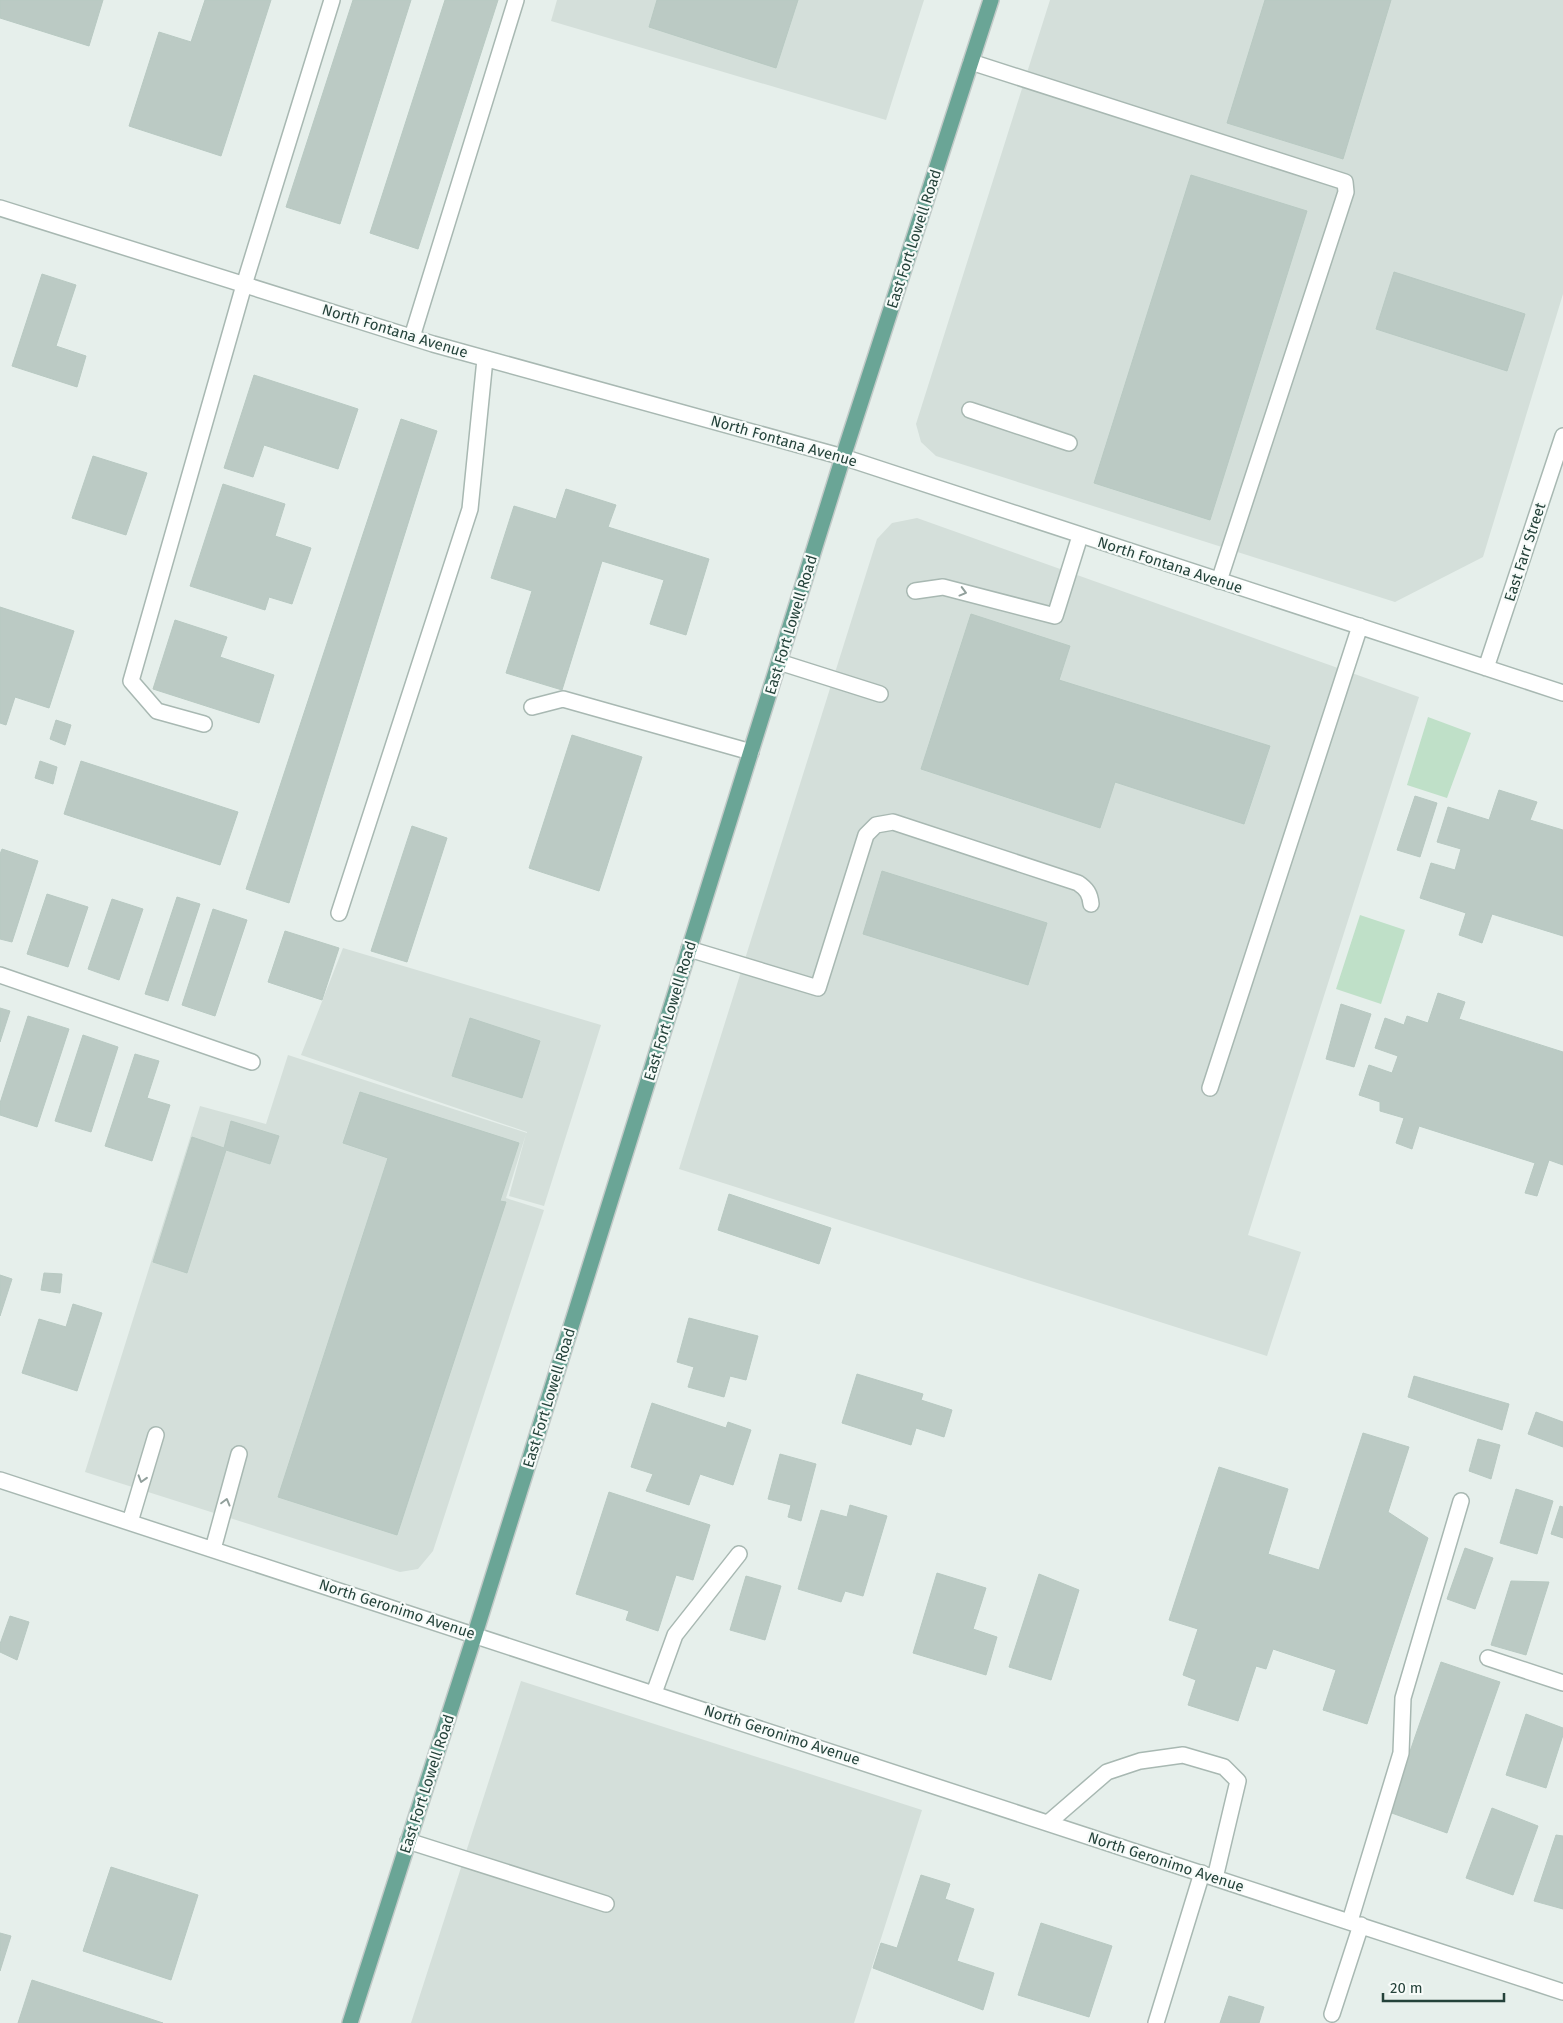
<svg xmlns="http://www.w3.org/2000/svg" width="1563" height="2023" font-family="'Fira Sans',sans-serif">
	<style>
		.built { fill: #d4dfda }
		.green { fill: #bfe0c8 }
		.building { fill: #bbcac4; stroke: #b8c9c2 }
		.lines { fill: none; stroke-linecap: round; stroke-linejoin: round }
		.minor-casing { stroke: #a8b8b2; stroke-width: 18 }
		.major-casing { stroke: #c2cac8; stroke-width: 18 }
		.minor { stroke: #fff; stroke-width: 15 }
		.major { stroke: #6aa596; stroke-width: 15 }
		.oneway { stroke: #92a09c }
		.labels { text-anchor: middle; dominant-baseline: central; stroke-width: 4.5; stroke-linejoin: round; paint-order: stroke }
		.street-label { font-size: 15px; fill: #24423a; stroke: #f7fbf9 }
	</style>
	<rect width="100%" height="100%" fill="#e6efeb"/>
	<path class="built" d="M557,0H924L886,120L551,21Z
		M1050,0H1563V294L1483,557L1395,602L936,456L921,442L916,424Z
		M917,518L1419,697L1248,1235L1301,1252L1267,1356L679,1169L877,539L892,523Z
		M343,948L601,1025L544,1206L509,1196L526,1134L506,1198L544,1210L433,1551L418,1569L400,1572L85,1472L200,1106L266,1124L288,1055L527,1133V1132L301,1055Z
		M521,1681L922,1810L854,2023H411Z"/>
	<path class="green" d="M1428,717L1471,733L1447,798L1407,785Z
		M1360,915L1405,930L1381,1004L1336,989Z"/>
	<path class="building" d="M0,0H103L89,46L0,18Z
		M205,0H271L221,156L129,126L159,32L191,42Z
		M353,0H411L340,224L286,207Z
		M445,0H498L418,249L370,233Z
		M657,0H798L776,68L649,27Z
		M1265,0H1391L1343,159L1227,123Z
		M1191,175L1307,211L1210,520L1094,483Z
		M1394,272L1525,314L1507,371L1376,329Z
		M42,274L76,285L56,346L86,356L77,387L12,366Z
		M254,375L358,409L338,469L264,445L253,477L224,468Z
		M401,419L437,431L289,903L246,889Z
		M93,456L147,473L126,535L72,518Z
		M223,484L285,504L275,536L311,548L292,604L269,597L265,610L190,586Z
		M566,489L616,505L608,527L709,559L686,635L650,624L664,580L602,561L562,690L506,673L532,591L491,578L514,506L556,519Z
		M0,607L74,631L49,708L15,697L6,725L0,723Z
		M971,614L1070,646L1059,680L1270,746L1244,824L1115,782L1100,828L921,769Z
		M175,620L227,637L220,657L274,675L259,723L153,689Z
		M56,720L71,725L65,745L50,739Z
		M572,735L642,757L599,891L529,868Z
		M40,761L57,767L53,784L35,778Z
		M81,761L238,812L220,865L64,814Z
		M1499,790L1537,802L1530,820L1563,830V936L1492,914L1482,943L1459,935L1466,913L1420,898L1431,863L1455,870L1461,849L1437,842L1448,807L1489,820Z
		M1415,796L1437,803L1420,857L1397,850Z
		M412,826L447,838L407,962L371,951Z
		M2,849L38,861L12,942L0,939V854Z
		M882,871L1047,923L1028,985L863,934Z
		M47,894L88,907L68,967L27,954Z
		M177,897L200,904L168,1001L145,994Z
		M112,899L143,909L119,980L88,969Z
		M213,909L247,920L215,1016L182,1005Z
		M285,931L339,948L322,1000L268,982Z
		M1438,993L1465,1002L1459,1019L1563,1052V1165L1549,1160L1537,1196L1525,1193L1535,1163L1419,1126L1412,1149L1396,1143L1404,1118L1380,1111V1102L1359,1095L1369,1065L1392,1073L1398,1056L1375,1048L1385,1018L1404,1025L1407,1016L1428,1023Z
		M1341,1004L1371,1014L1354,1067L1326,1059Z
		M0,1008L10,1011L0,1042Z
		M28,1016L69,1029L37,1127L0,1115V1103Z
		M470,1018L540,1041L522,1098L452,1076Z
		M83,1035L118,1047L91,1132L55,1121Z
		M135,1054L159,1061L147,1098L170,1105L152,1161L105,1146Z
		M360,1092L519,1143L500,1201L506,1202L397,1535L278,1497L388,1158L343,1143Z
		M231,1121L279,1136L270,1164L226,1150L187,1273L153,1262L192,1137L224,1148Z
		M729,1194L831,1228L819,1264L718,1230Z
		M44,1273L62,1274L60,1293L41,1290Z
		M0,1275L12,1279L0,1316Z
		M73,1304L102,1313L77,1391L22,1373L39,1319L66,1327Z
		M689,1318L758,1336L746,1380L730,1376L724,1397L688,1387L694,1367L677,1362Z
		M857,1374L923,1394L921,1400L952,1410L944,1437L916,1428L911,1445L842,1423Z
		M1414,1376L1509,1404L1502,1430L1408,1397Z
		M652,1403L726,1428L728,1422L751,1430L733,1485L700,1474L689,1505L646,1491L653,1474L631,1467Z
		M1536,1412L1563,1422V1447L1528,1434Z
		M1363,1433L1409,1447L1388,1512L1428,1538L1367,1724L1323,1710L1336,1670L1273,1649L1266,1669L1256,1666L1238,1721L1188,1705L1196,1680L1183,1675L1198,1629L1169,1620L1219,1467L1288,1489L1268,1554L1319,1570Z
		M1478,1439L1500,1445L1491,1479L1469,1471Z
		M780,1454L816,1464L801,1521L788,1517L791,1505L768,1499Z
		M1516,1489L1553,1501L1537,1554L1500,1543Z
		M609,1492L710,1525L693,1580L676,1575L658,1631L626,1620L629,1611L576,1594Z
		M850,1505L887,1516L863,1596L845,1591L841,1602L798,1589L821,1510L847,1517Z
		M1560,1506L1563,1507V1538L1551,1534Z
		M1465,1548L1493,1558L1475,1609L1447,1599Z
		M937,1573L986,1588L973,1629L997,1637L986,1675L913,1653Z
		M1039,1574L1079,1590L1051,1680L1009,1667Z
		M746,1576L781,1586L765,1640L730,1630Z
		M1511,1581L1549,1582L1526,1655L1491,1645Z
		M10,1616L29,1622L17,1660L0,1652V1644Z
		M1441,1662L1500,1682L1447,1833L1389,1812Z
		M1526,1714L1563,1728V1735L1546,1788L1506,1775Z
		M1492,1808L1538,1826L1513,1895L1466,1878Z
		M1556,1835L1563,1836V1909L1534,1901Z
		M111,1867L198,1895L171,1980L83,1951Z
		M921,1875L950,1884L945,1899L974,1909L957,1961L994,1973L983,2010L873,1968L881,1943L897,1948Z
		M1041,1923L1112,1946L1089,2017L1018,1995Z
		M0,1933L11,1936L0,1971Z
		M32,1980L163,2023H18Z
		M1229,1996L1264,2007L1259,2023H1220Z"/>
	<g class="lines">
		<g class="minor-casing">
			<path id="minor" d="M971,62L1345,182L1346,192L1219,581
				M0,208L433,344L843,457L1563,693
				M412,337L516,0
				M970,410L1069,443
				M915,591L943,587L1055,616L1080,536
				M779,662L880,694
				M1486,668L1563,436
				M532,707L563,699L751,752
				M204,724L157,711L131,681L244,285L332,0
				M339,913L470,509L485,359
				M689,949L818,988L866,835L876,825L893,822L1078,883C1087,889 1090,894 1091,904
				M0,975L252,1062
				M1210,1088L1360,626
				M0,1480L1563,1992
				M130,1522L156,1435
				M213,1549L239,1454
				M1488,1658L1563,1683
				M654,1693L675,1635L739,1554
				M1048,1823L1107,1772L1140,1761L1183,1755L1224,1767L1238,1781L1215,1878
				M408,1841L606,1904
				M1350,1921L1401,1753L1403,1698L1461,1501
				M1332,2014L1361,1925
				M1156,2023L1202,1873"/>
		</g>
		<g class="major-casing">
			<path id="major" d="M350,2023L475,1634L843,457L991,0"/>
		</g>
		<use href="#minor" class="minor"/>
		<use href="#major" class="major"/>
	</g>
	<defs><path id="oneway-chevron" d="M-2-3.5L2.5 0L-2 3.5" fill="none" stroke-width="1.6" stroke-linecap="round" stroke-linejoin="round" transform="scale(1.25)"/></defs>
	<g class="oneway">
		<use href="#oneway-chevron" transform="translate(963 592) rotate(15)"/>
		<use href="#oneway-chevron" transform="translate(142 1479) rotate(107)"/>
		<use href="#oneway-chevron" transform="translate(226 1502) rotate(-75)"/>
	</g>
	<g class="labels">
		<g class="street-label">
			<text transform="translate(914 239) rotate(-72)">East Fort Lowell Road</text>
			<text transform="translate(395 331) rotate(17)">North Fontana Avenue</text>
			<text transform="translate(784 441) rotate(16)">North Fontana Avenue</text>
			<text transform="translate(1525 552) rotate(-72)">East Farr Street</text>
			<text transform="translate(1170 565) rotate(18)">North Fontana Avenue</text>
			<text transform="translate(791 625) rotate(-73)">East Fort Lowell Road</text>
			<text transform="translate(670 1011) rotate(-73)">East Fort Lowell Road</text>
			<text transform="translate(549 1398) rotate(-73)">East Fort Lowell Road</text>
			<text transform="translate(397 1609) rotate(18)">North Geronimo Avenue</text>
			<text transform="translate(782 1735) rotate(18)">North Geronimo Avenue</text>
			<text transform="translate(427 1784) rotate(-72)">East Fort Lowell Road</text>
			<text transform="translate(1166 1862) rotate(18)">North Geronimo Avenue</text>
		</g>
	</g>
	<path d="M1383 1993v8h121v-8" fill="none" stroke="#24423a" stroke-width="2.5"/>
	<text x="1390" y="1993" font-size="15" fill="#24423a" stroke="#f7fbf9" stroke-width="4" paint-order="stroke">20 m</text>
</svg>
